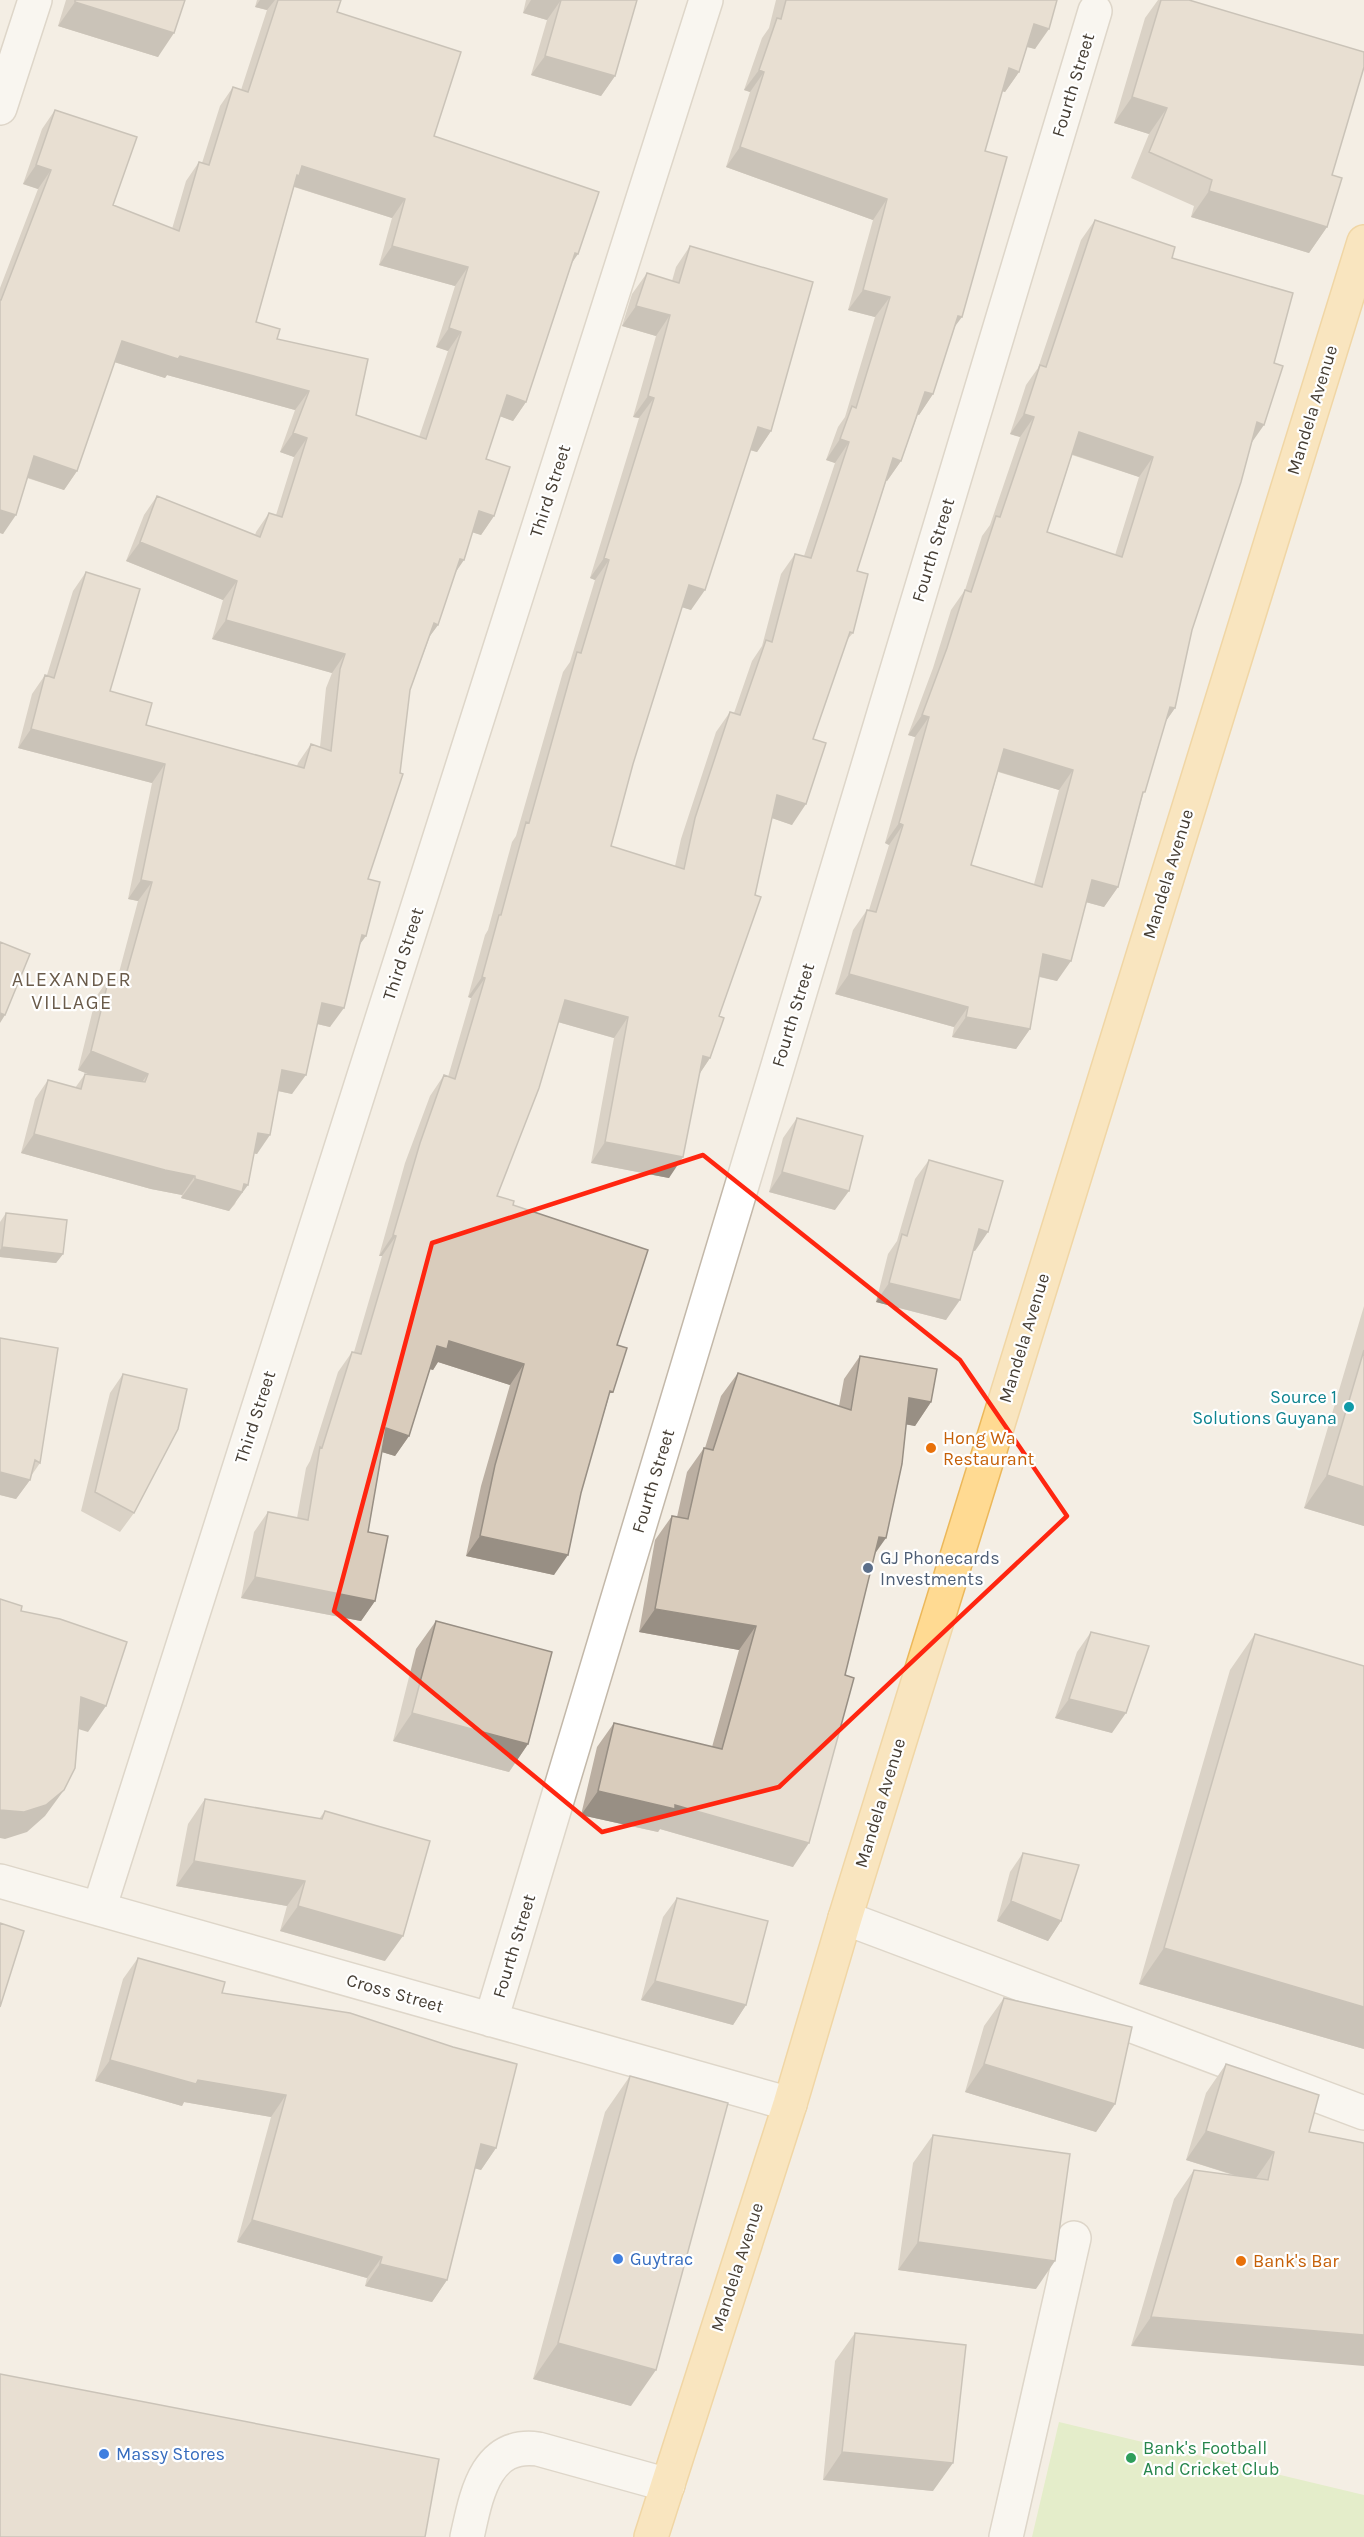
<svg xmlns="http://www.w3.org/2000/svg" width="1364" height="2537" font-family="Karla,sans-serif">
	<style>
		.green { fill: #d1ebaa }
		.lines { fill: none; stroke-linecap: round; stroke-linejoin: round }
		.minor-casing { stroke: #c3b8a9; stroke-width: 36 }
		.major-casing { stroke: #ecb85a; stroke-width: 36 }
		.minor { stroke: #fff; stroke-width: 33 }
		.major { stroke: #ffda92; stroke-width: 33 }
		.wall { fill: #bbafa2; fill-rule: evenodd }
		.shaded-wall { fill: #988f84 }
		.building { fill: #d9ccbc; stroke: #988f84; stroke-width: 1.5; fill-rule: evenodd }
		.marked { fill: none; stroke: #ff2610; stroke-width: 4.5; stroke-linejoin: round }
		.culture-dot { fill: #0f9aa8; stroke: #fff; stroke-width: 2 }
		.food-dot { fill: #e8710a; stroke: #fff; stroke-width: 2 }
		.service-dot { fill: #5c6f8a; stroke: #fff; stroke-width: 2 }
		.shop-dot { fill: #3f7fe0; stroke: #fff; stroke-width: 2 }
		.leisure-dot { fill: #2e9e5b; stroke: #fff; stroke-width: 2 }
		.labels { text-anchor: middle; dominant-baseline: central; stroke-width: 4.5; stroke-linejoin: round; paint-order: stroke }
		.street-label { font-size: 18px; fill: #463e34; stroke: #fff }
		.culture-label { font-size: 18px; fill: #0d838f; stroke: #fff; text-anchor: end }
		.food-label { font-size: 18px; fill: #c56008; stroke: #fff; text-anchor: start }
		.service-label { font-size: 18px; fill: #4e5e75; stroke: #fff; text-anchor: start }
		.shop-label { font-size: 18px; fill: #366cbe; stroke: #fff; text-anchor: start }
		.leisure-label { font-size: 18px; fill: #27864d; stroke: #fff; text-anchor: start }
		.neighbourhood-label { font-size: 20px; letter-spacing: 1.5px; fill: #6a5b4a; stroke: #fff }
	</style>
	<rect width="100%" height="100%" fill="#f4eee4"/>
	<path class="green" d="M1059,2422L1364,2495V2537H1032Z"/>
	<g class="lines">
		<g class="minor-casing">
			<path id="minor" d="M0,108L35,0
				M0,1881L790,2104
				M99,1909L706,0
				M845,1918L1364,2113
				M491,2020L1095,11
				M467,2537C476,2498 484,2442 538,2449L668,2485
				M1006,2537L1074,2238"/>
		</g>
		<g class="major-casing">
			<path id="major" d="M651,2537L790,2104L845,1918L1364,242"/>
		</g>
		<use href="#minor" class="minor"/>
		<use href="#major" class="major"/>
	</g>
	<path class="wall" d="M66,0H185L158,57L58,26Z
		M257,0H341L337,12L434,136L572,263L526,402L513,421L500,416L486,459L494,516L481,535L472,532L456,571L438,625L430,636L410,690L368,879L360,945L330,1027L317,1024L292,1094L278,1091L257,1154L254,1153L235,1204L229,1211L181,1198L182,1195L151,1189L21,1153L35,1099L48,1080L75,1088L85,1074H89L78,1070L96,997L109,978L117,980L138,901L128,899L152,783L18,748L32,694L45,675H47L73,591L86,572L110,691L146,725L297,766L298,763L311,744L320,747L326,688L332,673L212,639L223,600L126,561L144,515L157,496L255,535L256,532L269,513L276,515L294,457L280,452L295,410L167,375L165,378L114,362L77,471L64,490L27,478L3,534L0,533V288L38,189L23,184L42,129L55,110L113,205L172,229L186,181L199,162L202,163L220,106L233,87L241,90L267,10L255,7ZM294,187L392,218L379,265L455,286L436,347L448,351L419,437L356,415L277,339L256,322Z
		M526,0H637L615,76L601,96L531,75L547,20L523,13Z
		M776,0H1057L1035,49L1027,47L1019,72L1005,92L1002,91L985,151L955,326L933,394L919,415L918,414L901,461L887,481H886L857,571L853,633L847,640L813,739L792,825L772,818L719,1016L710,1058L700,1073L669,1178L591,1163L614,1038L558,1022L497,1196L513,1205L617,1345L608,1400L554,1575L466,1556L481,1486L510,1385L438,1362L433,1370L430,1369L409,1436L395,1456L382,1452L368,1532L375,1601L361,1621L241,1598L254,1532L268,1512L297,1518L306,1468L310,1461L338,1372L352,1352H354L382,1256H379L405,1163L430,1096L444,1075L448,1077L471,998L468,997L485,935L488,930L512,842L516,836L563,672L570,662L595,580L590,578L639,418L633,417L656,336L622,326L632,294L647,273L672,281L676,267L690,246L771,431L757,452L750,450L691,610L682,607L633,764L611,846L675,866L681,839L716,732L730,712L734,713L752,661L762,646L781,574L795,554L804,556L835,463L826,460L838,427L845,417L875,317L848,310L873,220L726,167L750,92L744,90L762,38L769,28Z
		M1158,0H1189L1332,175L1327,227L1309,253L1191,217L1194,206L1131,178L1149,134L1114,123L1145,18Z
		M1095,220L1172,258L1252,442L1192,630L1175,708L1166,721L1142,798L1118,887L1104,907L1086,902L1057,981L1039,977L1030,1029L1016,1049L952,1037L954,1027L835,994L853,930L867,910H869L889,845L885,843L915,737L908,735L933,668L951,610L965,590L982,536L990,525L1020,437L1010,434L1026,385L1038,368L1081,240ZM1072,455L1139,477L1115,555L1047,532ZM998,772L1059,790L1034,884L971,865Z
		M797,1118L835,1210L769,1192L783,1138Z
		M929,1160L975,1251L973,1250L946,1320L876,1302L888,1254L897,1241L915,1179Z
		M6,1213L63,1254L56,1263L0,1257V1222Z
		M1364,1306V1526L1304,1508Z
		M0,1338L40,1463L31,1476L30,1480L16,1499L0,1495Z
		M860,1356L931,1402L915,1426L906,1424L875,1553L793,1867L660,1829L658,1832L581,1815L597,1747L614,1723L712,1747L739,1650L639,1632L655,1540L672,1516L677,1517L687,1472L704,1448H705L721,1396L738,1373L839,1406L844,1379Z
		M123,1374L134,1513L120,1532L81,1511L110,1393Z
		M436,1621L528,1744L509,1772L393,1741L416,1649Z
		M1091,1632L1112,1733L1055,1718L1077,1652Z
		M1255,1634L1364,1666V2049L1139,1984L1230,1670Z
		M205,1799L319,1819L325,1811L385,1961L280,1931L287,1906L176,1886L188,1824Z
		M1023,1853L1061,1921L1048,1941L997,1921L1010,1872Z
		M677,1898L746,2005L733,2025L641,2000L663,1917Z
		M138,1958L222,1993L496,2148L481,2170L475,2168L447,2280L432,2302L365,2286L367,2278L237,2242L271,2117L184,2102L182,2106L95,2081L123,1979Z
		M1004,1998L1115,2104L1096,2132L965,2092L984,2026Z
		M1226,2064L1309,2132L1131,2346L1174,2199L1194,2170L1236,2176L1186,2160L1206,2093Z
		M630,2076L631,2406L533,2379L605,2112Z
		M933,2135L1036,2289L898,2270L913,2163Z
		M855,2333L933,2491L823,2480L835,2361Z"/>
	<path class="shaded-wall" d="M260,0H275L267,10L255,7Z
		M531,0H561L547,20L523,13Z
		M75,2L174,33L158,57L58,26Z
		M1034,24L1049,29L1035,49L1020,45Z
		M545,56L615,76L601,96L531,75Z
		M1009,68L1019,72L1005,92L995,89Z
		M759,70L764,72L750,92L744,90Z
		M1132,97L1167,108L1149,134L1114,123Z
		M740,147L887,199L873,220L726,167Z
		M36,165L51,170L38,189L23,184Z
		M302,166L405,199L392,218L292,186Z
		M1209,191L1327,227L1309,253L1191,217Z
		M392,246L468,267L455,286L379,265Z
		M575,253L578,254L565,273Z
		M863,290L890,297L875,317L848,310Z
		M636,306L670,315L656,336L622,326Z
		M958,316L962,317L947,337Z
		M449,328L461,332L448,351L436,347Z
		M122,341L180,356L309,391L295,410L167,375L165,378L108,360Z
		M925,392L933,394L919,415L911,412Z
		M507,395L526,402L513,421L494,414Z
		M648,396L654,398L639,418L633,417Z
		M1024,414L1034,417L1020,437L1010,434Z
		M1257,422L1264,425L1250,445Z
		M758,427L771,431L757,452L743,448Z
		M1079,432L1153,457L1139,477L1065,452Z
		M293,433L307,438L294,457L280,452Z
		M840,439L849,442L835,463L826,460Z
		M34,456L77,471L64,490L20,475Z
		M893,458L901,461L887,481L879,478Z
		M0,510L16,515L3,534L0,533Z
		M479,511L494,516L481,535L465,530Z
		M140,542L237,581L223,600L126,561Z
		M604,558L609,560L595,580L590,578Z
		M460,559L464,560L451,579Z
		M689,585L705,590L691,610L675,605Z
		M226,620L345,654L332,673L212,639Z
		M434,623L438,625L424,644Z
		M1170,707L1175,708L1161,728Z
		M922,715L929,717L915,737L908,735Z
		M31,729L165,764L152,783L18,748Z
		M1004,749L1073,770L1059,790L990,769Z
		M777,795L806,804L792,825L763,815Z
		M899,823L903,825L889,845L885,843Z
		M141,880L152,882L138,901L128,899Z
		M1092,880L1118,887L1104,907L1078,900Z
		M362,935L366,936L352,955Z
		M1043,954L1071,961L1057,981L1029,974Z
		M849,974L968,1007L954,1027L835,994Z
		M482,977L485,978L471,998L468,997Z
		M565,1000L628,1017L614,1038L551,1020Z
		M322,1003L344,1008L330,1027L309,1022Z
		M0,1013L5,1015L0,1023Z
		M966,1017L1030,1029L1016,1049L952,1037Z
		M91,1051L148,1074L134,1093L78,1070Z
		M703,1056L710,1058L696,1079Z
		M282,1070L306,1075L292,1094L269,1089Z
		M258,1133L270,1135L257,1154L244,1152Z
		M34,1134L195,1176L182,1195L151,1189L21,1153Z
		M605,1142L683,1157L669,1178L591,1163Z
		M782,1172L849,1191L835,1210L769,1192Z
		M195,1179L244,1184L248,1185L229,1211L181,1198Z
		M979,1229L988,1232L975,1251L965,1248Z
		M393,1235L396,1236L382,1256H379Z
		M2,1247L63,1254L56,1263L0,1257V1250Z
		M889,1283L960,1300L946,1320L876,1302Z
		M449,1341L524,1364L510,1385L438,1362L433,1370L423,1367L437,1346Z
		M909,1398L931,1402L915,1426L892,1422Z
		M386,1428L409,1436L395,1456L372,1449Z
		M0,1472L30,1480L16,1499L0,1495Z
		M1327,1475L1364,1487V1526L1304,1508Z
		M480,1536L568,1555L554,1575L466,1556Z
		M879,1537L886,1538L869,1562Z
		M255,1577L375,1601L361,1621L241,1598Z
		M655,1609L756,1626L739,1650L639,1632Z
		M81,1697L106,1706L88,1732L62,1724Z
		M1069,1699L1126,1713L1112,1733L1055,1718Z
		M412,1713L528,1744L509,1772L393,1741Z
		M64,1790L45,1816L27,1832L5,1839L0,1838V1810Z
		M598,1791L675,1805L809,1843L793,1867L660,1829L658,1832L581,1815Z
		M194,1861L305,1881L287,1906L176,1886Z
		M1011,1901L1061,1921L1048,1941L997,1921Z
		M298,1906L403,1936L385,1961L280,1931Z
		M1164,1948L1364,2007V2049L1139,1984Z
		M655,1981L746,2005L733,2025L641,2000Z
		M110,2060L286,2095L271,2117L184,2102L182,2106L95,2081Z
		M984,2064L1115,2104L1096,2132L965,2092Z
		M1206,2131L1274,2152L1254,2181L1186,2160Z
		M481,2144L496,2148L481,2170L466,2166Z
		M252,2220L382,2257L367,2278L237,2242Z
		M918,2242L1055,2261L1036,2289L898,2270Z
		M380,2264L447,2280L432,2302L365,2286Z
		M1151,2317L1364,2335V2366L1131,2346Z
		M558,2343L656,2370L631,2406L533,2379Z
		M842,2452L953,2463L933,2491L823,2480Z"/>
	<path class="building" d="M75,0H185L174,33L75,2Z
		M278,0H341L337,12L461,52L434,136L599,192L578,254L575,253L526,402L507,395L486,459L510,467L494,516L479,511L464,560L460,559L438,625L434,623L410,690L400,773L403,774L368,879L380,882L366,936L362,935L344,1008L322,1003L306,1075L282,1070L270,1135L258,1133L248,1185L244,1184L242,1192L195,1179V1176L165,1170L34,1134L48,1080L81,1089L85,1074L145,1082L148,1074L91,1051L109,978L124,982L152,882L141,880L165,764L31,729L45,675L54,678L86,572L140,589L110,691L152,703L146,725L304,768L311,744L331,751L340,669L345,654L226,620L237,581L140,542L157,496L260,537L269,513L282,517L307,438L293,433L309,391L180,356L178,359L122,341L77,471L34,456L16,515L0,510V300H1L51,170L36,165L55,110L137,137L113,205L179,231L199,162L209,165L233,87L248,92ZM302,166L405,199L392,246L468,267L449,328L461,332L426,439L356,415L368,359L277,339L280,329L256,322L297,175L299,176Z
		M559,0H637L615,76L545,56L561,0Z
		M786,0H1057L1049,29L1034,24L1019,72L1009,68L985,151L1007,157L962,317L958,316L933,394L925,392L901,461L893,458L857,571L868,574L853,633L850,632L813,739L826,743L806,804L777,795L755,895L761,897L719,1016L724,1018L710,1058L703,1056L683,1157L605,1142L628,1017L565,1000L539,1088L497,1196L514,1201L513,1205L648,1250L617,1345L627,1348L613,1392L610,1391L581,1493L568,1555L480,1536L495,1465L524,1364L449,1341L447,1349L437,1346L409,1436L386,1428L368,1532L388,1536L375,1601L255,1577L268,1512L308,1520L320,1447L322,1448L352,1352L361,1354L396,1236L393,1235L420,1143L444,1075L455,1079L485,978L482,977L499,915H501L526,822L529,823L577,652L581,653L609,560L604,558L654,398L648,396L670,315L636,306L647,273L679,283L690,246L813,282L771,431L758,427L705,590L689,585L633,764L611,846L684,869L695,818L730,712L740,715L766,640L772,642L795,554L811,558L849,442L840,439L852,406L856,408L890,297L863,290L887,199L740,147L764,72L759,70L777,18L781,19Z
		M1161,0H1189L1364,52V67L1332,175L1342,178L1327,227L1209,191L1212,180L1149,152L1167,108L1132,97Z
		M1095,220L1175,247L1172,258L1293,293L1274,363L1283,366L1264,425L1257,422L1241,482L1192,630L1175,708L1170,707L1145,792H1143L1118,887L1092,880L1071,961L1043,954L1030,1029L966,1017L968,1007L849,974L867,910L876,912L903,825L899,823L929,717L922,715L947,648L965,590L971,592L996,516L1000,517L1034,417L1024,414L1040,365L1046,367ZM1079,432L1153,457L1122,557L1047,532ZM1004,749L1073,770L1042,887L971,865Z
		M0,942L30,954L5,1015L0,1013Z
		M797,1118L863,1136L849,1191L782,1172Z
		M929,1160L1003,1181L988,1232L979,1229L960,1300L889,1283L902,1234L907,1236Z
		M6,1213L67,1220L63,1254L2,1247Z
		M0,1338L58,1348L40,1463L35,1460L30,1480L0,1472Z
		M1364,1350V1487L1327,1475Z
		M860,1356L937,1369L931,1402L909,1398L902,1464L886,1538L879,1537L845,1675L854,1678L809,1843L675,1805V1809L598,1791L614,1723L722,1749L756,1626L655,1609L672,1516L688,1519L704,1448L713,1450L738,1373L851,1410Z
		M123,1374L187,1389L178,1429L134,1513L95,1492Z
		M0,1599L22,1606L21,1611L60,1619L127,1642L106,1706L81,1697L75,1768L64,1790L46,1805L24,1812L0,1810Z
		M436,1621L552,1652L528,1744L412,1713Z
		M1091,1632L1149,1646L1126,1713L1069,1699Z
		M1255,1634L1364,1666V2007L1164,1948Z
		M205,1799L322,1819L325,1811L430,1841L403,1936L298,1906L305,1881L194,1861Z
		M1023,1853L1079,1865L1061,1921L1011,1901Z
		M677,1898L768,1921L746,2005L655,1981Z
		M0,1923L24,1931L0,2007Z
		M138,1958L225,1982L222,1993L350,2013L453,2047L517,2064L496,2148L481,2144L447,2280L380,2264L382,2257L252,2220L286,2095L198,2080L196,2084L110,2060Z
		M1004,1998L1132,2027L1115,2104L984,2064Z
		M1226,2064L1319,2095L1309,2132L1364,2143V2335L1151,2317L1194,2170L1268,2180L1274,2152L1206,2131Z
		M630,2076L728,2103L656,2370L558,2343Z
		M933,2135L1070,2154L1055,2261L918,2242Z
		M855,2333L966,2345L953,2463L842,2452Z
		M0,2374L439,2459L425,2537H0Z"/>
	<path d="M0 0H1364V2537H0ZM703,1155L960,1360L1067,1516L779,1787L602,1832L334,1611L432,1243Z" fill="#f4eee4" fill-opacity=".55" fill-rule="evenodd"/>
	<path class="marked" d="M703,1155L960,1360L1067,1516L779,1787L602,1832L334,1611L432,1243Z"/>
	<circle class="culture-dot" cx="1349" cy="1407" r="6"/>
	<g class="food-dot">
		<circle cx="931" cy="1448" r="6"/>
		<circle cx="1241" cy="2261" r="6"/>
	</g>
	<circle class="service-dot" cx="868" cy="1568" r="6"/>
	<g class="shop-dot">
		<circle cx="618" cy="2259" r="6"/>
		<circle cx="104" cy="2454" r="6"/>
	</g>
	<circle class="leisure-dot" cx="1131" cy="2458" r="6"/>
	<g class="labels">
		<g class="street-label">
			<text transform="translate(1073 85) rotate(-73)">Fourth Street</text>
			<text transform="translate(1312 410) rotate(-73)">Mandela Avenue</text>
			<text transform="translate(550 491) rotate(-72)">Third Street</text>
			<text transform="translate(933 550) rotate(-73)">Fourth Street</text>
			<text transform="translate(1168 874) rotate(-73)">Mandela Avenue</text>
			<text transform="translate(403 954) rotate(-72)">Third Street</text>
			<text transform="translate(793 1015) rotate(-73)">Fourth Street</text>
			<text transform="translate(1024 1338) rotate(-73)">Mandela Avenue</text>
			<text transform="translate(255 1417) rotate(-72)">Third Street</text>
			<text transform="translate(653 1481) rotate(-73)">Fourth Street</text>
			<text transform="translate(880 1803) rotate(-73)">Mandela Avenue</text>
			<text transform="translate(514 1946) rotate(-73)">Fourth Street</text>
			<text transform="translate(395 1993) rotate(16)">Cross Street</text>
			<text transform="translate(737 2267) rotate(-72)">Mandela Avenue</text>
		</g>
		<g class="culture-label">
			<text x="1337" y="1397">Source 1<tspan x="1337" dy="21">Solutions Guyana</tspan></text>
		</g>
		<g class="food-label">
			<text x="943" y="1438">Hong Wa<tspan x="943" dy="21">Restaurant</tspan></text>
			<text x="1253" y="2261">Bank's Bar</text>
		</g>
		<g class="service-label">
			<text x="880" y="1558">GJ Phonecards<tspan x="880" dy="21">Investments</tspan></text>
		</g>
		<g class="shop-label">
			<text x="630" y="2259">Guytrac</text>
			<text x="116" y="2454">Massy Stores</text>
		</g>
		<g class="leisure-label">
			<text x="1143" y="2448">Bank's Football<tspan x="1143" dy="21">And Cricket Club</tspan></text>
		</g>
		<g class="neighbourhood-label">
			<text x="72" y="979">ALEXANDER<tspan x="72" dy="23">VILLAGE</tspan></text>
		</g>
	</g>
</svg>
